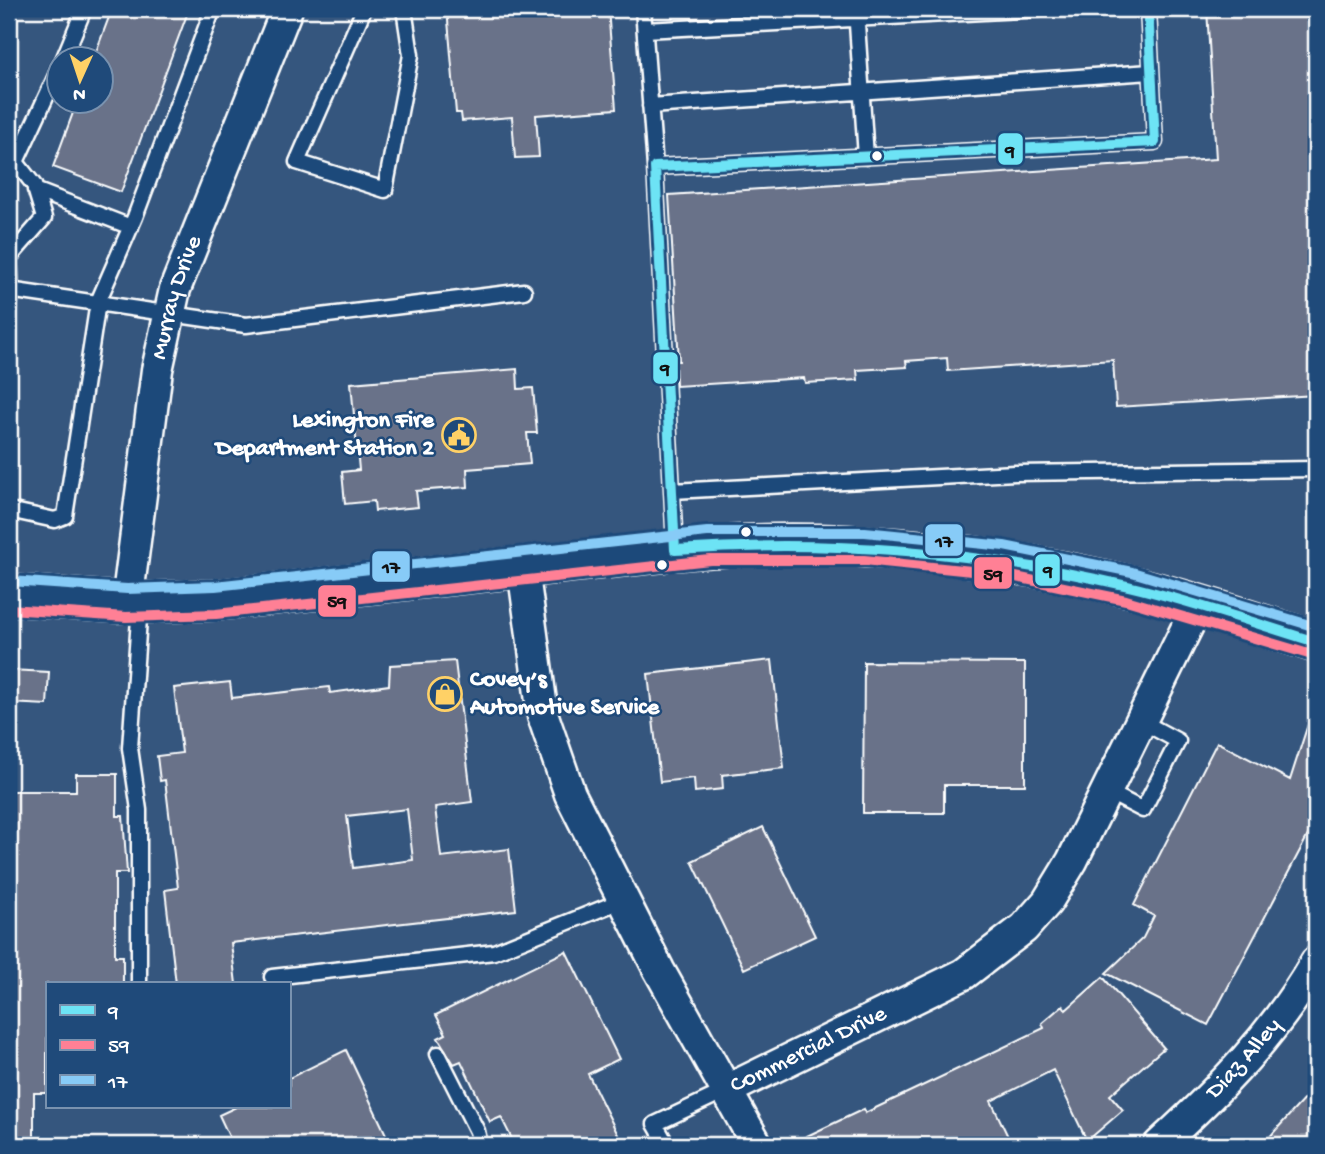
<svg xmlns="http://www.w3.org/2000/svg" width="1325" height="1154" font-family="'Gochi Hand',sans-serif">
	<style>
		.building { fill: #697289; stroke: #fff; stroke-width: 2; fill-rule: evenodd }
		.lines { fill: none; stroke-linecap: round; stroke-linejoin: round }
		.lane-casing { stroke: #fff; stroke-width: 19 }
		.street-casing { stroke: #fff; stroke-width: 35 }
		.secondary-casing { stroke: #fff; stroke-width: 44 }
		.lane { stroke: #1f4a7a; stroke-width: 14 }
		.street { stroke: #1f4a7a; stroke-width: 30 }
		.secondary { stroke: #1f4a7a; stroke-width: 38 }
		.bus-1-casing { stroke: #1f4a7a; stroke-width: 16 }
		.bus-2-casing { stroke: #1f4a7a; stroke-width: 16 }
		.bus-3-casing { stroke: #1f4a7a; stroke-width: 16 }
		.bus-1 { stroke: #6de3f5; stroke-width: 10 }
		.bus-2 { stroke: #ff8095; stroke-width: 10 }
		.bus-3 { stroke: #87cbf7; stroke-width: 10 }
		.bus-dot { fill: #fff; stroke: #1f4a7a; stroke-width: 2.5 }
		.labels { text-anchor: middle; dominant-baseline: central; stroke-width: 5; stroke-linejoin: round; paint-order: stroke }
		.street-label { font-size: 24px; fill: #fff; stroke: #1f4a7a }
		.poi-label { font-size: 24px; font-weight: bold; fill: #fff; stroke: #1f4a7a; text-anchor: end }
		.line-badge { stroke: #1f4a7a; stroke-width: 2.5 }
		.pale-badge-label { font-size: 19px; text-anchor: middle; font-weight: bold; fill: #111 }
	</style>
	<rect width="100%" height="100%" fill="#35567e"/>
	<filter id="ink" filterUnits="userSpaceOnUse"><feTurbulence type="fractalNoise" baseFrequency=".0143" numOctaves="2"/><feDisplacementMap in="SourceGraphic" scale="14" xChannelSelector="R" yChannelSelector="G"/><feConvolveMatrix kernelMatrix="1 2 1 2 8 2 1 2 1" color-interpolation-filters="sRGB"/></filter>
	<g filter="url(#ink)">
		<path class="building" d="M112,9H189L121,192L53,167L77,102H102V60H93Z
			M447,9H608L616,109L536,115L539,157L515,158L512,117L462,121L461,113H456Z
			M1207,9H1316V395L1116,407L1113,360L948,371L947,358L906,361L907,367L857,370L858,380L805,383L804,378L676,386L675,361H679L669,195L1216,159Z
			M517,369L518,389L533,388L537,433H527L530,464L467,469L468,487L416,491L418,507L375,511L374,501L345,504L342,472L359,470L351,383Z
			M772,660L784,768L722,775L723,789L695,792L694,778L660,782L648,674Z
			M455,661L472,802L435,807L441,857L509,849L516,910L231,943L236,984H176L165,890L178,888L165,780L160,781L157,756L182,753L174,688L230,682L232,698L329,687L330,693L389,685L390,665ZM407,809L413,860L353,868L347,816Z
			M864,662L1025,663V785H944V813H863Z
			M9,670L49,672L47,705L9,703Z
			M1312,712L1316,713V820L1208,1025L1106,973L1143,938L1154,916L1134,905L1217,742L1290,780Z
			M76,774H117V816H123L127,873H115V956H123V984H47V1093H34V1138H9V791H76Z
			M763,827L815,936L744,969L692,861Z
			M566,951L619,1059L588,1074L623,1145H515L501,1117L490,1122L461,1061L454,1064L438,1038L446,1034L436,1015Z
			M1103,977L1164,1048L1110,1095L1123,1110L1087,1141L1053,1070L991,1101L1012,1145H788L864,1109L865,1113L1044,1028L1042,1023L1063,1005L1066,1010Z
			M346,1050L391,1145H233L219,1115L236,1107H289V1078Z
			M1316,1086V1145H1263L1274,1132Z"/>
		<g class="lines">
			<g class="lane-casing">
				<path id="lane" d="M364,9L297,162L385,190L411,55L404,9
					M643,9L655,167
					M856,9L866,157
					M645,30L1040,9
					M63,60L84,9
					M650,106L1151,72
					M35,190L131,227
					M9,257L11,290L9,309
					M9,258L44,218L34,185L16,162L60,67
					M9,290L246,325L524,291
					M672,491L1015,473L1316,469
					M9,510L55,520L65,516L98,302L135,217L213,9
					M675,548L655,167L1155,142L1148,9
					M1106,791L1143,810L1178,741L1141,721
					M272,977L494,952L623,900
					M139,984V810L130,748L140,604
					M438,1054L477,1131L480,1145
					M667,1145L655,1124L727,1090"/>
			</g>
			<g class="street-casing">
				<g id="street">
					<path d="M523,568L543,716L570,794L659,970L757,1145"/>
					<path id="s1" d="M127,603L157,370L175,289L287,9"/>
					<path id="s2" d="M727,1090L964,974L1024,928L1047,902L1072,861L1198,605"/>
					<path id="s3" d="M1159,1145C1219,1090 1275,1034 1316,962"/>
				</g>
			</g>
			<g class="secondary-casing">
				<path id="secondary" d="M675,550C827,535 980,551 1128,586C1192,601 1254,623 1316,642
					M9,595L127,603L216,600L661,552"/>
			</g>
			<use href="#lane" class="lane"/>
			<use href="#street" class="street"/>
			<use href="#secondary" class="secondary"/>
			<g class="bus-1-casing">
				<path id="bus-1" d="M1148,9L1155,142L655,167L675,550C828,539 978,551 1128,586C1192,601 1254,623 1316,642"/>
			</g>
			<g class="bus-2-casing">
				<path id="bus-2" d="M9,609L126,617L216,614L710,560H864L1001,574L1126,600L1312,655"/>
			</g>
			<g class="bus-3-casing">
				<path id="bus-3" d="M10,581L127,589L215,586L707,532H865L1004,546L1132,572L1316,627"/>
			</g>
			<use href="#bus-1" class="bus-1"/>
			<use href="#bus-2" class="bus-2"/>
			<use href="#bus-3" class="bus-3"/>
		</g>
	</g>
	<defs>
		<g id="civic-ring" transform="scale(1.75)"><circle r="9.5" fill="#1f4a7a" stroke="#ffd166" stroke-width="1.5"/><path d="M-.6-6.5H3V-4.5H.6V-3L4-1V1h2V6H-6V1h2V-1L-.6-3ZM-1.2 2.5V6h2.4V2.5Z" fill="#ffd166"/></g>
		<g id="shop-ring" transform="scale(1.75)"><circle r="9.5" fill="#1f4a7a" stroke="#ffd166" stroke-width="1.5"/><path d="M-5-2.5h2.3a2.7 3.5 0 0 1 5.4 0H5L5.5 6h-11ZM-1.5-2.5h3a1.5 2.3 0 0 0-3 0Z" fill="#ffd166"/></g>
	</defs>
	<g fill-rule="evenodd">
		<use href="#civic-ring" x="459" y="435"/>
		<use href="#shop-ring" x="445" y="694"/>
	</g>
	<g class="bus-dot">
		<circle cx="877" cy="156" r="6"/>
		<circle cx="746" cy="532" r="6"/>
		<circle cx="662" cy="565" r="6"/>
	</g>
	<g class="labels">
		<g class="street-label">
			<text stroke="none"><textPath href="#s1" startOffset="310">Murray Drive</textPath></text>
			<text stroke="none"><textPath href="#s2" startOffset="91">Commercial Drive</textPath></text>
			<text stroke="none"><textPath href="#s3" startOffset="121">Diaz Alley</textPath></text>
		</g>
		<g class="poi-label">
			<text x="434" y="421">Lexington Fire<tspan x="434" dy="28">Department Station 2</tspan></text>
			<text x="470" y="680" text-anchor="start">Covey’s<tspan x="470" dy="28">Automotive Service</tspan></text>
		</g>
	</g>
	<g class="line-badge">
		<rect x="997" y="132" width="27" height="34" rx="7" fill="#6de3f5"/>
		<rect x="652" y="351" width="27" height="34" rx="7" fill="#6de3f5"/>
		<rect x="924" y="523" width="40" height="34" rx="7" fill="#87cbf7"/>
		<rect x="371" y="550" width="40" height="33" rx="7" fill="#87cbf7"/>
		<rect x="1034" y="553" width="27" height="34" rx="7" fill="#6de3f5"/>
		<rect x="973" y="556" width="40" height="34" rx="7" fill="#ff8095"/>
		<rect x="317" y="584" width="40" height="34" rx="7" fill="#ff8095"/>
	</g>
	<g class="pale-badge-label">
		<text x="1010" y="156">9</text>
		<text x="665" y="374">9</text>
		<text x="944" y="547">17</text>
		<text x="391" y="573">17</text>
		<text x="1048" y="576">9</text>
		<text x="993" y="580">59</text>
		<text x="337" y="607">59</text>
	</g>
	<rect width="1325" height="1154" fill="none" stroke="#1f4a7a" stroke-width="35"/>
	<rect x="18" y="18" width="1290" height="1119" fill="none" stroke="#fff" stroke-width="2.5" filter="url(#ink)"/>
	<rect x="46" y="982" width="245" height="126" fill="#1f4a7a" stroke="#7992af" stroke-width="2"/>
	<rect x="60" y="1005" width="35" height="10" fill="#6de3f5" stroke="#7992af" stroke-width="2"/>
	<text x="108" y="1018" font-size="21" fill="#ffffff">9</text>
	<rect x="60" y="1040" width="35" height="10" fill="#ff8095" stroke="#7992af" stroke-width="2"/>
	<text x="108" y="1052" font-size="21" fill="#ffffff">59</text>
	<rect x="60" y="1075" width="35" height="10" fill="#87cbf7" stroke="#7992af" stroke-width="2"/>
	<text x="108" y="1088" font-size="21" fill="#ffffff">17</text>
	<g transform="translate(80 80) rotate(183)"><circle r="33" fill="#1f4a7a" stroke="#7992af" stroke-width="2"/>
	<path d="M0-5L12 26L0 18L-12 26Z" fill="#ffd166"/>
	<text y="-10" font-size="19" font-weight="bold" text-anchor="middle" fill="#ffffff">N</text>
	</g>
</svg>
